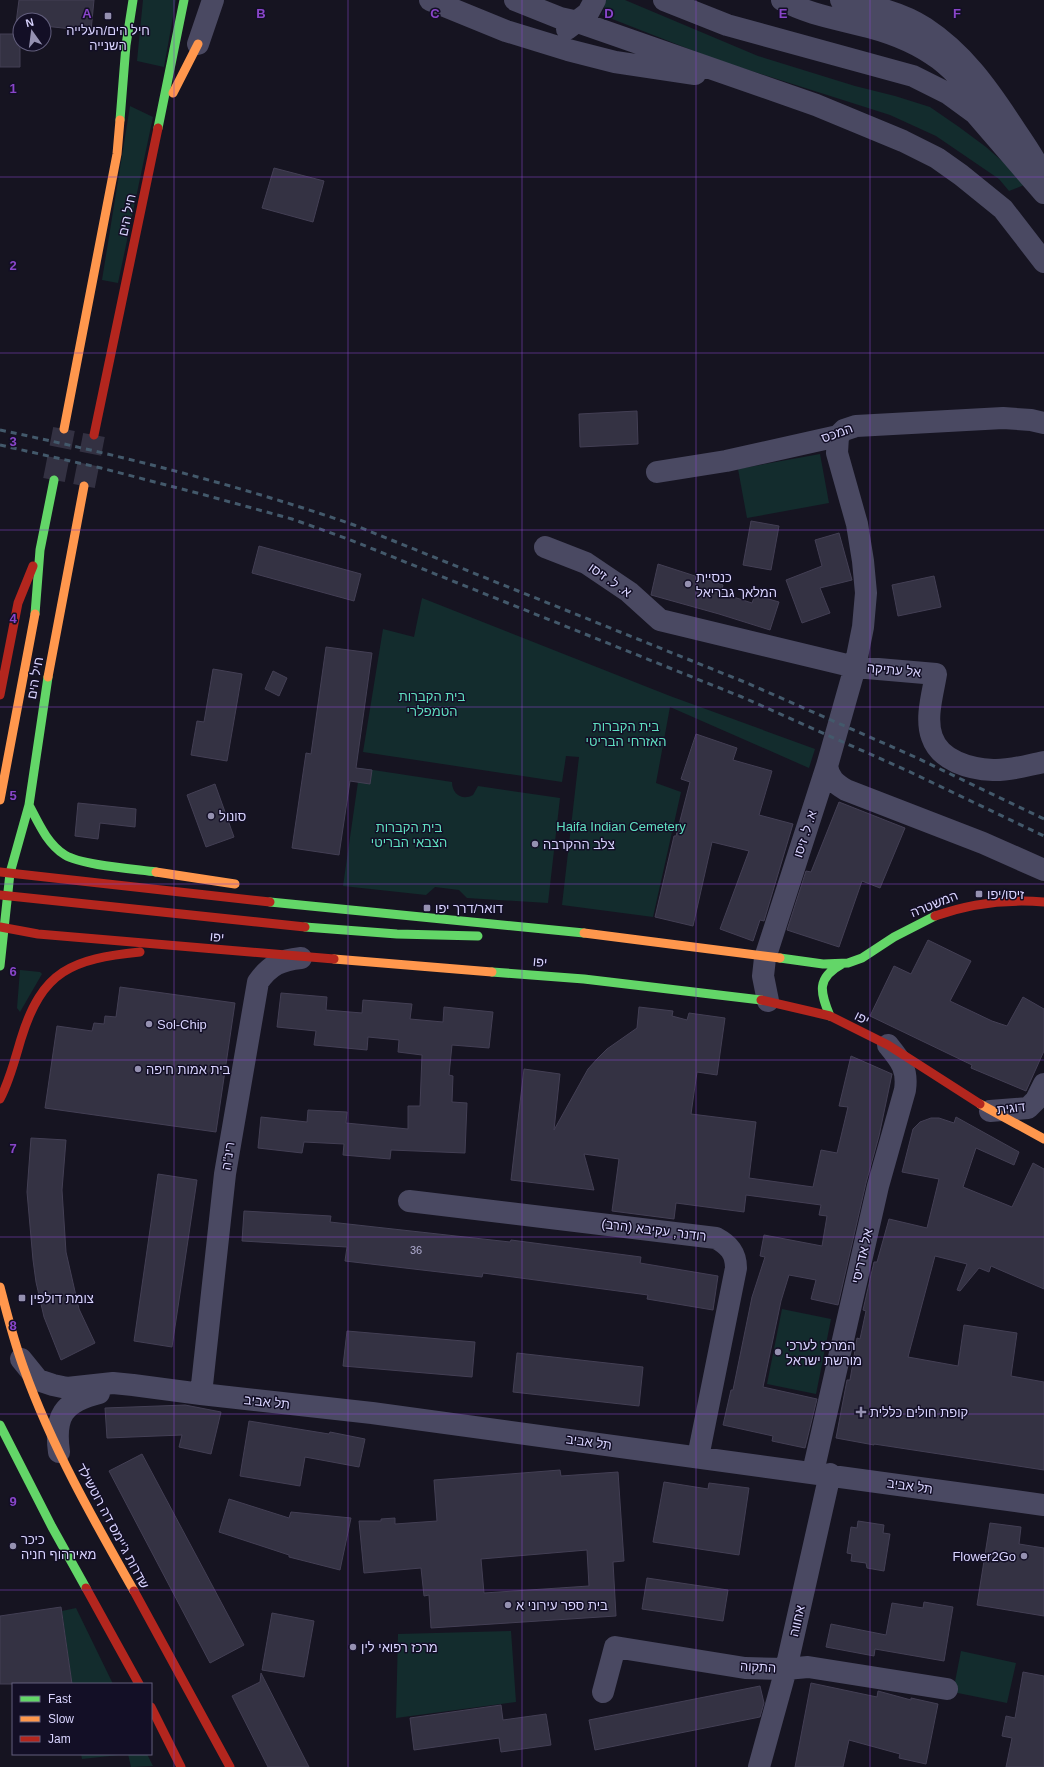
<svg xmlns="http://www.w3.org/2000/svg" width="1044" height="1767" font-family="Arial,Heebo,sans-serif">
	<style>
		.green { fill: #132c2d }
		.building { fill: #343243; stroke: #433f54; fill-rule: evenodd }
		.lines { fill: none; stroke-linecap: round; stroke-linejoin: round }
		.secondary-tunnel { stroke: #333142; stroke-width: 22; stroke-dasharray: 22 11; stroke-linecap: butt }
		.street { stroke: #4a4962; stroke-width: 22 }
		.fast { stroke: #63d668; stroke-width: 9 }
		.slow { stroke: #ff974d; stroke-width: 9 }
		.jam { stroke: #b3261e; stroke-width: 9 }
		.rail { stroke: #43596b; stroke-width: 3; stroke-dasharray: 6 5; stroke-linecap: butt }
		.grid { fill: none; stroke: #8945c9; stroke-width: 1; stroke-opacity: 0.55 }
		.poi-dot { fill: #9591b1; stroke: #130f26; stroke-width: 1.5 }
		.labels { text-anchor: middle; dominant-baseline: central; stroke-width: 3; stroke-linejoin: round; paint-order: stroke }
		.number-label { font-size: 11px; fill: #b0acd0 }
		.poi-label { font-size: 13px; fill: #d9d4ff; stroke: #130f26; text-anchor: start }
		.street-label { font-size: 13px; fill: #d9d4ff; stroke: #130f26 }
		.park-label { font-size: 13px; fill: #5fe0c0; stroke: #130f26 }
		.grid-label { font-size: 13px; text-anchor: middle; font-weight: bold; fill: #8945c9; stroke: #130f26; stroke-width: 3; stroke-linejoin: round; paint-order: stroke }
	</style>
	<rect width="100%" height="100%" fill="#161421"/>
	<path class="green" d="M143,0H176L164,67L137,61Z
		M606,0H625L758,56L855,86L895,96L930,107L959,127L986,147L1011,169L1024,185L1009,191L999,179L936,136L890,115L717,60L602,15Z
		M130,106L153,117L118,283L102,280Z
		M820,454L829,503L747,518L738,469Z
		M422,598L670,696L815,749L809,768L670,707L656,783L681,792L653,917L562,905L579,757L566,756L562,782L363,752L383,629L414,637Z
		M360,768L452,782C452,794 462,801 473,795L478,786L560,798L548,903L467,898L459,890L435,887L426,895L343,886Z
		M20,970L40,972L42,974L20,1012L17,1008Z
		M782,1309L831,1319L816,1394L767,1384Z
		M76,1608L113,1684H72L62,1611Z
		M511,1631L516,1702L396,1718L398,1634Z
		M961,1651L1016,1663L1007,1703L953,1692Z
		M81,1754H147L153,1766L131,1767L128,1754L82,1759Z"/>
	<path class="building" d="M19,0H94L91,31L44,26V20H20V24L16,23Z
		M0,34H20V67H0Z
		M274,168L324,181L313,222L262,208Z
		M637,411L638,444L580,447L579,414Z
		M751,521L779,526L771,570L743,565Z
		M839,533L852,580L820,588L830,613L802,623L786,580L822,566L815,540Z
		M259,546L361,574L354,601L252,573Z
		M658,564L723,585L721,593L752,603L755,595L779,602L770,630L719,614L651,595Z
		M934,576L941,607L898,616L892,585Z
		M326,647L372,653L356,768L372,770L370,784L350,781L339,855L292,848L306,753L311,754Z
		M213,669L242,674L227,761L191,755L197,721L204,722Z
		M273,671L287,678L279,696L265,689Z
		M696,734L737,748L733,760L772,771L759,815L793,824L764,921L760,920L753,941L720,929L749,851L712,842L693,926L655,917L674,836H676L690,782L681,779Z
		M215,784L234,837L206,847L187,795Z
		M839,802L905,828L880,888L862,881L839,947L787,930L806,871L811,872Z
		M78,803L136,809L135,827L100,823L98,839L75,836Z
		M928,940L971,961L950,1001L992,1021L1007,1026L1023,997L1044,1009V1051L1026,1091L971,1068L972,1065L870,1016L894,966L911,974Z
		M120,987L235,1003L216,1132L45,1108L57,1026L92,1031L94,1023L104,1024L105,1016L116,1017Z
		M281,993L327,997L326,1010L362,1013L363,1000L412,1004L410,1019L443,1022L444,1007L493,1012L489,1048L452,1045L449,1075L453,1076L452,1102L467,1103L465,1153L391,1150L390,1159L343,1155L344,1144L304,1142L302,1153L258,1148L261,1117L307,1122L308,1110L347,1112L346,1123L408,1129V1106H420L422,1055L398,1052L399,1040L368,1037L367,1050L314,1045L316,1031L277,1027Z
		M639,1007L673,1011L672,1016L687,1020L689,1013L725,1018L717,1075L697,1072L691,1114L756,1122L749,1178L813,1187L821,1150L837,1153L848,1107L839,1106L851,1056L892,1074L879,1136L866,1183L838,1305L811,1299L816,1280L789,1275L781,1301L763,1387L817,1399L805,1448L772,1441L773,1436L723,1425L731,1390H733L752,1297L765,1257L760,1256L764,1235L822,1246L827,1216L819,1215L821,1205L746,1195L744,1212L676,1203L674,1219L612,1211L619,1159L584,1154L594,1190L511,1180L524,1069L560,1074L554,1130L588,1069L597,1059L607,1049L637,1028Z
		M956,1117L1019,1152L1014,1165L976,1148L963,1187L1012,1207L1033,1163L1044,1169V1289L991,1266L989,1272L979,1268L960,1291L957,1290L967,1264L935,1256L908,1357L958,1366L964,1325L1017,1333L1011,1376L1044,1382V1470L874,1444V1445L836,1438L847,1380H850L857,1338L860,1339L866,1311L863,1310L874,1262H877L889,1219L927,1228L939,1179L902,1172L913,1129L920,1122L931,1118H939L954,1123Z
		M31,1138L66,1140L62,1190L66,1252L79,1309L95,1343L61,1360L44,1317L36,1282L33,1260L27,1192Z
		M158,1174L197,1180L172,1347L134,1341Z
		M244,1211L331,1216L330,1222L510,1242L511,1240L641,1257L640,1263L718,1276L713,1310L647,1299L648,1295L483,1273L482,1277L345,1261L347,1247L242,1241Z
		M347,1331L475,1342L472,1377L343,1366Z
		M517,1353L643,1367L639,1406L513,1392Z
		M185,1405L221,1412L211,1454L179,1447L182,1435L107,1438L105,1408Z
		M249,1421L329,1434L330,1432L365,1439L359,1467L305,1457L300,1486L240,1476Z
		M142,1454L244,1645L210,1663L109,1471Z
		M560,1470L561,1476L618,1472L624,1561L613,1562L616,1616L431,1628L429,1595L424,1596L421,1568L364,1573L359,1521H381V1519L395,1518V1524L437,1521L434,1480ZM587,1550L589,1586L484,1593L481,1559Z
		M664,1482L708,1489L709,1483L749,1488L739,1555L653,1542Z
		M229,1499L289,1518L291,1512L351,1518L340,1570L289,1557V1555L219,1532Z
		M858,1521L884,1525L883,1533L890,1534L884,1571L867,1568L866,1563L851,1561L852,1554L847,1553L851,1527L857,1528Z
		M990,1523L1021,1527L1019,1544L1044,1548V1616L977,1605Z
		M647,1578L728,1590L723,1621L642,1609Z
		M924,1602L953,1607L944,1661L875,1649L874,1656L826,1647L831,1624L886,1635L892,1603L923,1608Z
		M61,1607L72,1684H0V1616Z
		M272,1613L314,1621L304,1677L262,1670Z
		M1023,1672L1044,1676V1767H1006L1012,1738L1002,1736L1006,1716L1015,1718Z
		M261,1673L309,1767H268L232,1696L260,1682Z
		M811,1683L877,1697L878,1691L911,1700V1698L938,1704L926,1764L899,1758L900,1754L849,1740L843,1767H795Z
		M760,1686L764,1703L760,1717L595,1750L589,1720Z
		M501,1705L503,1720L546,1714L551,1745L501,1752L499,1738L414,1750L410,1718Z"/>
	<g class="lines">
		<path class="secondary-tunnel" d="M54,480L64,429
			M84,486L94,435"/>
		<path class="street" d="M430,0L506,31L568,50L615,62L695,74
			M515,0L560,18L578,22L816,105L903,141L937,158L961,175L1003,209L1044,262
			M664,0L727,25L913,76L949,94L975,113L1044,193
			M782,0C809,15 839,19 869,27C929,43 955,67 991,116
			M841,0C868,5 901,12 925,28C963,53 987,87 1012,125C1023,142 1035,158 1044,177
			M567,29L588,13L595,0
			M198,44L213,0
			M657,472L726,461L838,436L844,430L856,426L1003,418L1031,420L1044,423
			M545,547L586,563L629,592L660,620L855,667L936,674C933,693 925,718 932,737C940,761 970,769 993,770C1009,771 1028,765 1044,762
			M827,766C829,779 836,784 846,790L983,843L1044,870
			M768,1001L763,976L765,958L827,766L855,667L863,627L866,593L863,561L857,524L837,453L838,436
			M990,1111L1028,1108L1036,1100L1044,1084
			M409,1201L716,1238C729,1245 736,1253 736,1268L698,1457
			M21,1359L38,1380L53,1385L67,1388L113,1383L133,1385L201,1394L372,1413L1044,1505
			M201,1394L225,1174L258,982C270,965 281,960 301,958
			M59,1452C54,1416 63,1402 99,1393
			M813,1472L878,1186L905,1090C908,1069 901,1061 888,1045
			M603,1692L615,1647L745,1668L786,1669L808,1667L947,1689
			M759,1767L786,1669L830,1474"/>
		<path class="fast" d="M120,120L126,45L133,0
			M158,128L184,0
			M35,614L40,550L54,480
			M29,805C38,822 47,844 65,855C81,865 134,869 156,872
			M270,902L584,933
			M305,927L397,934L478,936
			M780,958L823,964L848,963L862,958L894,937L935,916
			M0,966L10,873L29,805L48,677
			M492,972L584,979L761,1000
			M830,1016C820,992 816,978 842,964
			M0,1425L52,1527L86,1588"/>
		<path class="slow" d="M173,93L198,44
			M64,429L117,154L120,120
			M48,677L84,486
			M0,800L35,614
			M156,872L235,884
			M584,933L780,958
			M334,959L492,972
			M980,1104L1044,1139
			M0,1287C7,1314 14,1342 24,1369C52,1447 93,1519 134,1591"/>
		<path class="jam" d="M94,435L158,128
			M0,695L18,603L33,566
			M0,872L270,902
			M0,895L305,927
			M935,916C971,903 1006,899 1044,902
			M0,927L38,934L334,959
			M761,1000L830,1016L888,1045L980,1104
			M0,1099C10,1080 15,1059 21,1039C42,970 72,959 140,952
			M86,1588L139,1684
			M134,1591L230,1767
			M151,1707L181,1767"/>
		<path class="rail" d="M0,430C119,455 239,485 354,525L747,683L915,757L1044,819
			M0,445L101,468L201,494L292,519L348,539L742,697L908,771L1044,836"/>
	</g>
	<path class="grid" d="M174,0V1767M348,0V1767M522,0V1767M696,0V1767M870,0V1767M0,177H1044M0,353H1044M0,530H1044M0,707H1044M0,884H1044M0,1060H1044M0,1237H1044M0,1414H1044M0,1590H1044"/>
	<g class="poi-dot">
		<rect x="104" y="12" width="8" height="8" rx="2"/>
		<circle cx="688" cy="584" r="4"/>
		<circle cx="211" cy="816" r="4"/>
		<circle cx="535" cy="844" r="4"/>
		<rect x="975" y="890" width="8" height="8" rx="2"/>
		<rect x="423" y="904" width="8" height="8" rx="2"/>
		<circle cx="149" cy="1024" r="4"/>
		<circle cx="138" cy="1069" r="4"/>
		<rect x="18" y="1294" width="8" height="8" rx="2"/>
		<circle cx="778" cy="1352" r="4"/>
		<path d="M859 1406h4v4h4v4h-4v4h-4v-4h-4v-4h4z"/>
		<circle cx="13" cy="1546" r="4"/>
		<circle cx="1024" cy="1556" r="4"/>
		<circle cx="508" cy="1605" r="4"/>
		<circle cx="353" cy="1647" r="4"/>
	</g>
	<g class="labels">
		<g class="number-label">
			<text x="416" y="1250">36</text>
		</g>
		<g class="poi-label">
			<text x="108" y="30" text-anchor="middle">חיל הים/העלייה<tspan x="108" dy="15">השנייה</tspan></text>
			<text x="696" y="577">כנסיית<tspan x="696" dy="15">המלאך גבריאל</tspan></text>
			<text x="219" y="816">סונול</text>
			<text x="543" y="844">צלב ההקרבה</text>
			<text x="987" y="894">זיסו/יפו</text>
			<text x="435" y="908">דואר/דרך יפו</text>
			<text x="157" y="1024">Sol-Chip</text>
			<text x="146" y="1069">בית אמות חיפה</text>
			<text x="30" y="1298">צומת דולפין</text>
			<text x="786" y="1345">המרכז לערכי<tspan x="786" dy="15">מורשת ישראל</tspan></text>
			<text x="870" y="1412">קופת חולים כללית</text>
			<text x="21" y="1539">כיכר<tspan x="21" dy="15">מאירהוף חניה</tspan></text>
			<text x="1016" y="1556" text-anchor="end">Flower2Go</text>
			<text x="516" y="1605">בית ספר עירוני א</text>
			<text x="361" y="1647">מרכז רפואי לין</text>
		</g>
		<g class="street-label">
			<text transform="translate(127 215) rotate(-78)">חיל הים</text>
			<text transform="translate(837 433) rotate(-20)">המכס</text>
			<text transform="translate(610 580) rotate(35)">א. ל. זיסו</text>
			<text transform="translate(894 670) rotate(5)">אל עתיקה</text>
			<text transform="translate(35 678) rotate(-80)">חיל הים</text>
			<text transform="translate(805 834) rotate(-72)">א. ל. זיסו</text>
			<text transform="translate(934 904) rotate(-22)">המשטרה</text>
			<text transform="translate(217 937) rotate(5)">יפו</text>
			<text transform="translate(540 962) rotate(5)">יפו</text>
			<text transform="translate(862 1018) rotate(27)">יפו</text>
			<text transform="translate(1011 1108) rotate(-7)">דוגית</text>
			<text transform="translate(228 1156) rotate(-81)">רינ"ה</text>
			<text transform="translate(654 1230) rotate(7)">רודנר, עקיבא (הרב)</text>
			<text transform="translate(862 1256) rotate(-77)">אל אדריסי</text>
			<text transform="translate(267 1402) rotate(6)">תל אביב</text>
			<text transform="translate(589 1442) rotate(8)">תל אביב</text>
			<text transform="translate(910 1486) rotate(8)">תל אביב</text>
			<text transform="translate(113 1526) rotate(62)">שדרות ג'יימס דה רוטשילד</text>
			<text transform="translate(797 1621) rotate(-77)">אחווה</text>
			<text transform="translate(758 1667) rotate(3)">התקוה</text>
		</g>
		<g class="park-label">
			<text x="432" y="696">בית הקברות<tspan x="432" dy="15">הטמפלרי</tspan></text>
			<text x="626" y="726">בית הקברות<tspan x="626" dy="15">האזרחי הבריטי</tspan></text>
			<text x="621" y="826">Haifa Indian Cemetery</text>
			<text x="409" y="827">בית הקברות<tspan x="409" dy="15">הצבאי הבריטי</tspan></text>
		</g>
	</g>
	<g class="grid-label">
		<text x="87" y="18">A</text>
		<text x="261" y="18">B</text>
		<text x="435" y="18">C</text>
		<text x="609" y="18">D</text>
		<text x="783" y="18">E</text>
		<text x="957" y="18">F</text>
		<text x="13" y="93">1</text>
		<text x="13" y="270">2</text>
		<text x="13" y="446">3</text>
		<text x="13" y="623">4</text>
		<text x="13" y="800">5</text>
		<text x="13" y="976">6</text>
		<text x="13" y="1153">7</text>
		<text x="13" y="1330">8</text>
		<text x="13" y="1506">9</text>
	</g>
	<rect x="12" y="1683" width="140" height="72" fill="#130f26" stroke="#625e7d"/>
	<rect x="20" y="1696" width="20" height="6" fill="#63d668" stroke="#625e7d"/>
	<text x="48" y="1703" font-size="12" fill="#d9d4ff">Fast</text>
	<rect x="20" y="1716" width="20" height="6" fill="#ff974d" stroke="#625e7d"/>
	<text x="48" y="1723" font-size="12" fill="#d9d4ff">Slow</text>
	<rect x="20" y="1736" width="20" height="6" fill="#b3261e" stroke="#625e7d"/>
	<text x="48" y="1743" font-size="12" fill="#d9d4ff">Jam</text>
	<g transform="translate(32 32) rotate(346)"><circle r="19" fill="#130f26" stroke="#625e7d"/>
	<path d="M0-3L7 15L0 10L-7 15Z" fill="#9591b1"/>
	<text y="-6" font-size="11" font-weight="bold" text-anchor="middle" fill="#d9d4ff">N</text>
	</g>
</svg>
